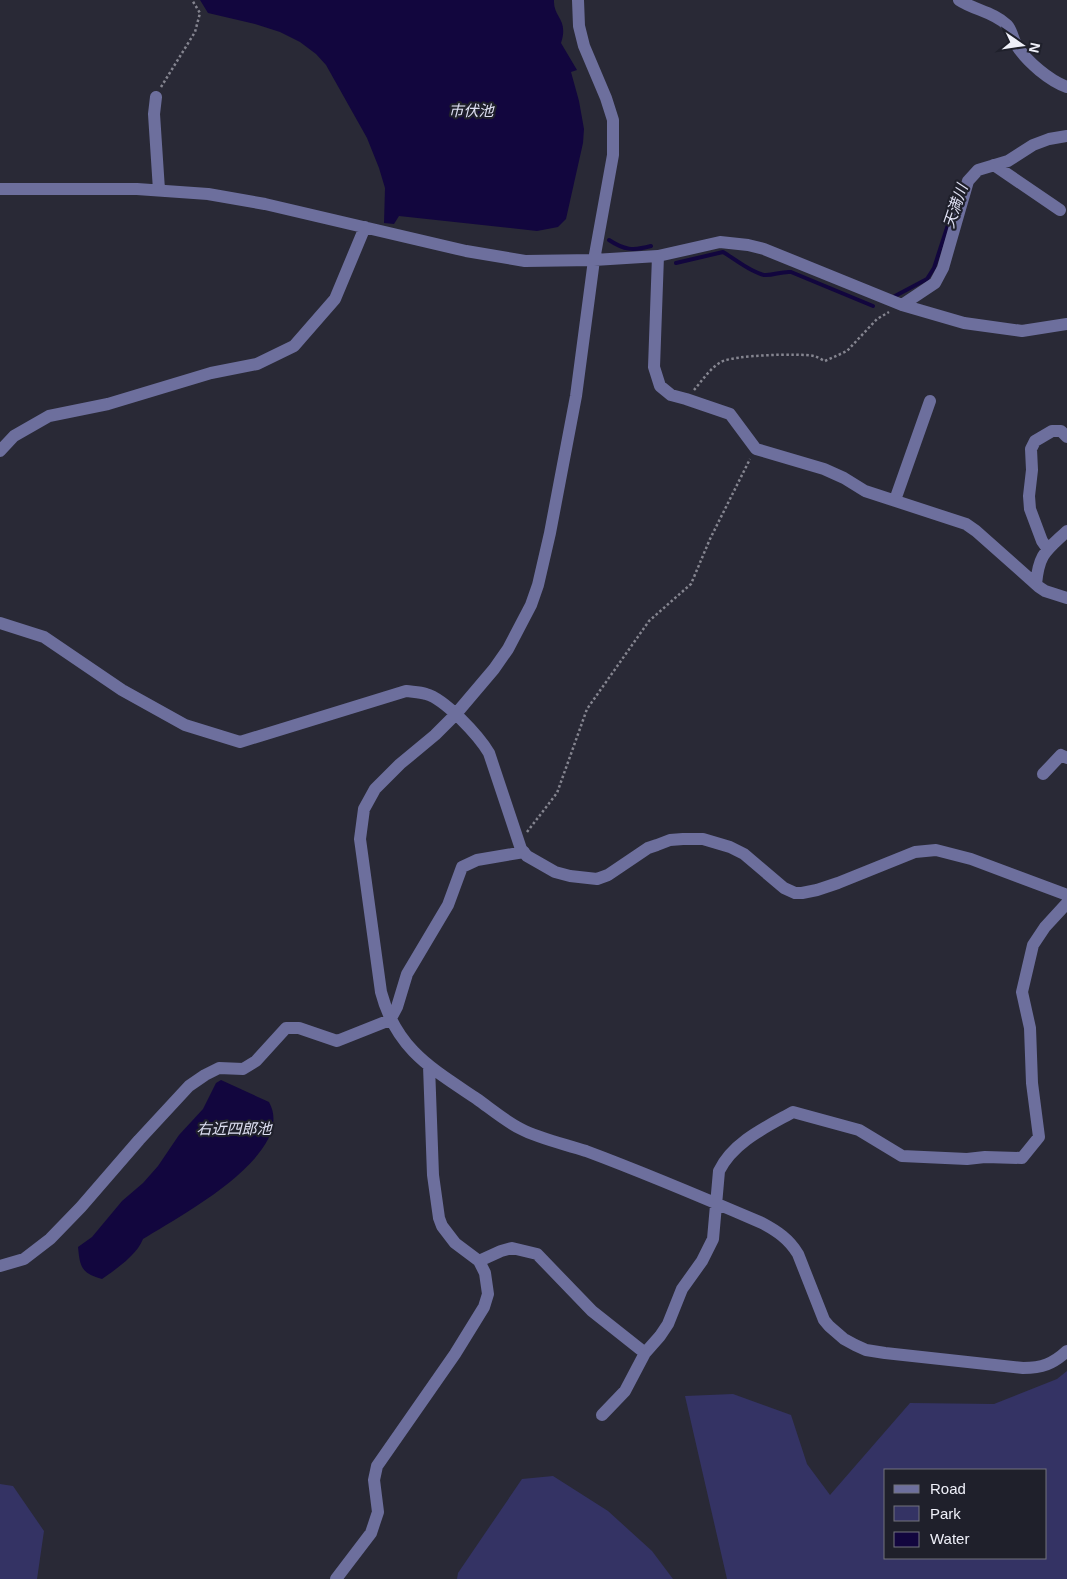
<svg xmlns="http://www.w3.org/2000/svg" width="1067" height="1579" font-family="Helvetica,'Noto Sans JP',sans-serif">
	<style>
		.green { fill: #343364; fill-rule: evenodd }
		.water { fill: #12063e }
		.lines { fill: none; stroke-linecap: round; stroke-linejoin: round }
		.stream { stroke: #12063e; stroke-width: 4 }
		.path { stroke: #858590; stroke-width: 2.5; stroke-dasharray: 2.5 2.5; stroke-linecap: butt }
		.minor { stroke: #6d6f9d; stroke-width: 12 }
		.labels { text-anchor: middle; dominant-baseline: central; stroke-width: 4.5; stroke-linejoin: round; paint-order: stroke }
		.water-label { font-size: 15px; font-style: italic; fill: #dfe0f3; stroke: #1f202b }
	</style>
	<rect width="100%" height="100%" fill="#292936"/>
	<path class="green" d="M1067,1371V1579H727L685,1396L733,1394L791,1415L807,1464L830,1495L910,1403L994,1404L1057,1379ZM1046,1470V1558H886V1470Z
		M553,1476L608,1511L652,1551L673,1579H457L458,1573L522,1479Z
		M0,1484L13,1486L44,1531L37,1579H0Z"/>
	<path class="water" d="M200,0H554C553,18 569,19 561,43L577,70L571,72L579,101L584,129L583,143L566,219L558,227L537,231L399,216L394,224L384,223L385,188L379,168L367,138L326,65L316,54L300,42L280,32L255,24L208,13Z
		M221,1080L269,1102C298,1154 178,1217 143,1239C137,1255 115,1270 102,1279C81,1273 80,1267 78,1247L92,1237L122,1201L143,1183L158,1166L179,1135L203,1109L216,1083Z"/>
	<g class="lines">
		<path class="stream" d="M609,240C624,250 633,251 651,246
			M676,263L723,252C735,259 750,272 764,275C773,276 781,271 791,272L873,306
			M895,296L927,279L934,268L956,200"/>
		<path class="path" d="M161,87L195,32L200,13L192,0
			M694,390C702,381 710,368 721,362C733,355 800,353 814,356C818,357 822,360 825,361L847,351L877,319L889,312
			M527,832L557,793L587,709L649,621L691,584L710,539L750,459"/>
		<path class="minor" d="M578,0L579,26L584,46L606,98L613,120V155L594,260L576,396L550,533L538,585L531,605L508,649L494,669L455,715L435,735L400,764L375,789L364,809L360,839L381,992C396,1049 431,1068 477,1099C491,1109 505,1121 521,1129C540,1139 565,1144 586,1151C645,1173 704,1198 762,1223C777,1231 789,1239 798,1254L824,1320L829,1326L844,1339L855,1345L866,1350L885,1353L1023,1368C1042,1368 1053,1364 1067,1351
			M959,0C974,10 994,12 1007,25C1012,30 1013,40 1017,46C1027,62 1050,81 1067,87
			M156,97L154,114L159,190
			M994,165L1060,210
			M0,189H137L208,194L265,204L466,251L525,261L594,260L658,256L720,242L748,245L764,249L902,305L964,323L1022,331L1067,324
			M658,256L654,367L660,386L671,395L686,399L730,414L756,449L824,469L844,478L865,491L966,524L976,531L1039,587L1045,591L1067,598
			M902,305L935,283L943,268L968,181L978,170L1008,161L1033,145L1049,139L1067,136
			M0,451L14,436L49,416L108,404L211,373L257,364L294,346L335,299L365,227
			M895,500L930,401
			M1047,548L1042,541L1030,509L1029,496L1032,470L1031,449L1035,441L1052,431H1061L1067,437
			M1036,584C1039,553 1046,551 1067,531
			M0,623L44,637L122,690L185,725L240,742L406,691C413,692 420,692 426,694C445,699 479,736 489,753L521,849L527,856L555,872L570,876L597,879L608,875L648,848L657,845L670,840L683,839H703L730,847L744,854L784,888L795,893H802L817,890L838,883L915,852L936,850L971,859L1067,895
			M1043,774L1061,755L1067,758
			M479,1261L501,1251L512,1248L537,1254L592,1311L645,1353
			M0,1266L24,1259L50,1239L81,1207L139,1140L189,1086L205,1075L219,1068L243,1069L256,1061L286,1028H299L337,1041L390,1020L397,1007L407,974L448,905L462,867L477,860L524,852
			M602,1415L625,1391L645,1353L660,1336L668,1324L682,1289L702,1261L713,1239L719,1171C733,1142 766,1127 793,1112L859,1130L902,1156L967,1159L985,1157L1022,1158L1039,1137L1032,1083L1030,1028L1022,992L1033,945L1045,927L1067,903
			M336,1579L371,1533L378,1512L374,1480L377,1466L455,1354L484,1307L488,1294L485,1273L479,1261L455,1243L442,1226L439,1218L433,1175L429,1066"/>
	</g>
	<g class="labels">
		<g class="water-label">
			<text x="471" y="110">市伏池</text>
			<text transform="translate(955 206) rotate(-71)">天満川</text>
			<text x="234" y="1128">右近四郎池</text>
		</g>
	</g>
	<rect x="884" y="1469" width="162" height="90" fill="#1f202b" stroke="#72737d"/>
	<rect x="894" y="1485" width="25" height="8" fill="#6d6f9d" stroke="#72737d"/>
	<text x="930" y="1494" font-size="15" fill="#eff0f9">Road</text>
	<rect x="894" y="1506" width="25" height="15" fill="#343364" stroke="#72737d"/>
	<text x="930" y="1519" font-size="15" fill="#eff0f9">Park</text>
	<rect x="894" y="1532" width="25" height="15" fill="#12063e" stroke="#72737d"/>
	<text x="930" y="1544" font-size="15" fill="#eff0f9">Water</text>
	<g transform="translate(1022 45) rotate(103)" stroke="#1f202b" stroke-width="4" paint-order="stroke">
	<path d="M0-4L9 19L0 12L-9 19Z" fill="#eff0f9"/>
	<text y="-8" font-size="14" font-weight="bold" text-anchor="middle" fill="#eff0f9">N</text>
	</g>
</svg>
